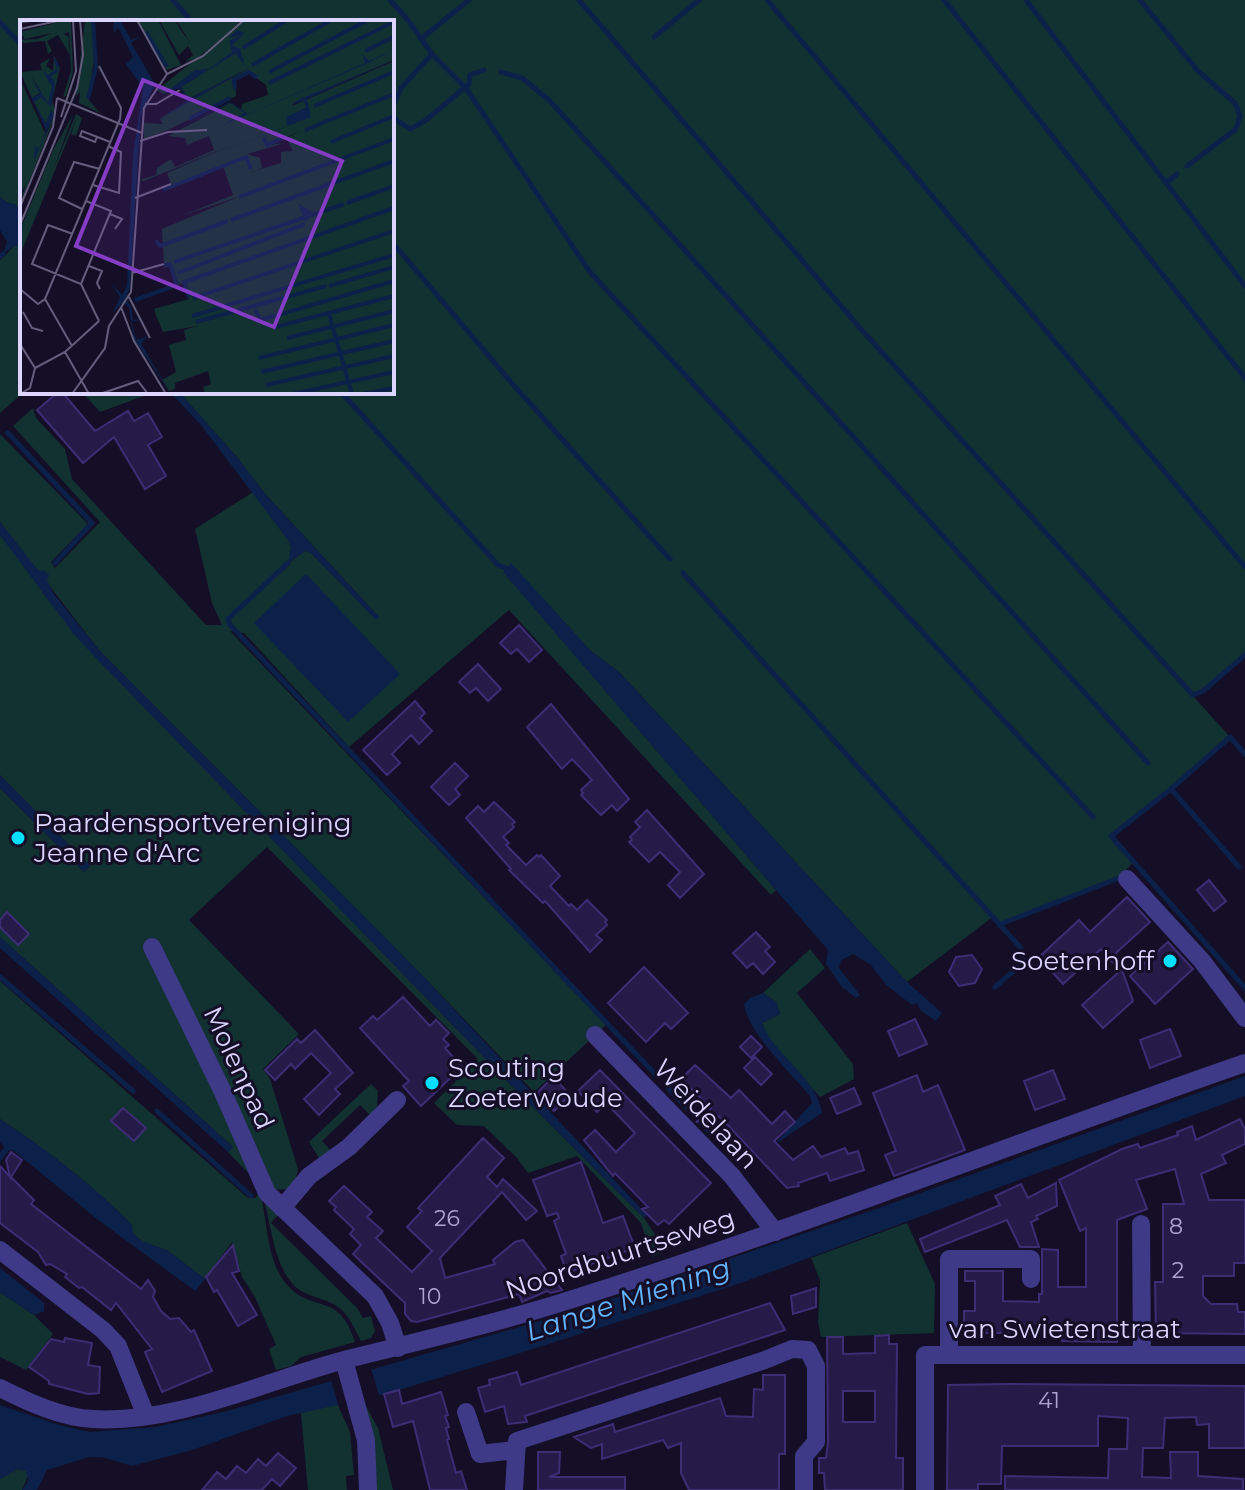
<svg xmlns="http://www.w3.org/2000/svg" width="1245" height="1490" font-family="Montserrat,sans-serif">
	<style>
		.green { fill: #123131 }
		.water { fill: #0c214a }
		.pier { fill: #140f27 }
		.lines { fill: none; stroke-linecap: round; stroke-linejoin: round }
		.stream { stroke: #0c214a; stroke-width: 5 }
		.building { fill: #251b48; stroke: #3d2d75; stroke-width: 2; fill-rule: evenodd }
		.street { stroke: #3e3a87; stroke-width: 18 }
		.poi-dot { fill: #01e0ff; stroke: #140f27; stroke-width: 3 }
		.labels { text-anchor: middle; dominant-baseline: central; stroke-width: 6; stroke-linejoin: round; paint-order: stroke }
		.number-label { font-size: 22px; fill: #aea6d1 }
		.poi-label { font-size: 26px; fill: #dbd5ff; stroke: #140f27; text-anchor: start }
		.street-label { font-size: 26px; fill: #dbd5ff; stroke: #140f27 }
		.water-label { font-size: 28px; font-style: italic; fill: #63b3ff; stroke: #140f27 }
		.inset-river { fill: none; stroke: #0c214a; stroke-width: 4 }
		.inset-road { fill: none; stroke: #645e7d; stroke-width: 2 }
		.view { fill: #853dc5; fill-opacity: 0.15; stroke: #853dc5; stroke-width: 4 }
		.inset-edge { fill: none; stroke: #dbd5ff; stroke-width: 4 }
	</style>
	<rect width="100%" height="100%" fill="#140f27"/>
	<path class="green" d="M0,0H1245V655L1203,691L1193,696L1230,737L1171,789L1111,836L1133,862L1119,878L1003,923L990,919L907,982L619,672L591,651L504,572L776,890L771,895L509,610L349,747L244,633L230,631L606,1025L534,1092L421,974L99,650L0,522V434L88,524L51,562L55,568L100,522L13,426L33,408L36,418L65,449L72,479L206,625H222L212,603L195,529L253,492L288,540L291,547L290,562L305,551L311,553L376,619L379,617L266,495L236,456L179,392H392V22H22V212L16,205L6,202L0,197Z
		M14,246H22V378L17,383L24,392L0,413V261Z
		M82,392H155L100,412Z
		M0,535L24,565L45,596L118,680L508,1082L644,1218L666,1251L652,1257L641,1223L577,1156L528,1173L517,1158L484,1126L457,1125L434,1103L478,1059L267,847L189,920L299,1034L263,1069L270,1079L298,1169L296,1178L287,1189C262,1193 244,1168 228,1152L232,1146L0,937V788L84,872L90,866L0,775Z
		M810,949L825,968L797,993L853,1064L854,1079L820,1097L768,1039L762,1023L780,1014L776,1002L763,993Z
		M0,981L248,1198H255L260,1192C268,1222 266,1265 290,1288C316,1313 339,1292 355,1342L301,1357L291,1366L276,1370L269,1349L276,1345L255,1297L242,1277L232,1242L205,1279L168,1251L142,1241L132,1233V1225C93,1185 47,1150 0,1119Z
		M371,1084L378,1091L377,1106L371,1116L360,1105L322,1141L332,1152L319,1158L309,1142Z
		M266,1201L279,1214L271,1223L357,1308L363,1318L371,1316L375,1331L371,1338L361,1341C354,1328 348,1312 335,1305C320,1296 303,1297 291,1282C275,1263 271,1228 265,1204Z
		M907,1223L935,1284L934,1333L821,1337L818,1322L820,1280L811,1258Z
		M0,1292L34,1315L53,1334L26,1370L0,1357Z
		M337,1403L350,1432L354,1475L346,1476L347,1490H308L301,1413Z
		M366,1406L378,1428L393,1490H375Z
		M18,1469L27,1471L28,1476L22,1490H0V1479Z"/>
	<path class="water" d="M0,197L6,202L16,205L22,212V246H14L3,254L7,242L0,230Z
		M170,392H179L236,456L266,495L379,617L376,620L311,553L305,551L288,563L291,547L288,540L201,425Z
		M0,522L38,570L45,571L49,575L47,580L53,593L99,650L421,974L647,1215L644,1218L508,1082L93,655L73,633L0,535Z
		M511,563L591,651L619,672L907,982L942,1013L936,1021L920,1010L917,1003L912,1005L886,985L871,965L853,954L841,960L839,968L860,995L856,998L842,987L826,964L828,950L776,890L503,572Z
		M306,574L400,674L348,722L254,623Z
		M0,775L90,866L84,872L0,788Z
		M0,937L233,1147L228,1152L0,948Z
		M763,993L776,1002L780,1014L762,1023C775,1057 817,1077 822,1113L775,1144L812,1103L810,1096C789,1071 751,1036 744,1005L750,998Z
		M1245,1076V1096L741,1283L504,1358L379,1396L287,1416L192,1450L132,1466L102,1457H89L47,1470L37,1490H22L28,1481L26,1471L18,1469L0,1479V1405L59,1425L90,1432L156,1427L227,1411L579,1310L879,1208Z
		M0,1119C47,1150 93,1185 132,1225L133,1233L142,1241L168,1251L205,1279L195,1291L97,1219L13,1150H9L0,1162V1153L4,1147L0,1142Z
		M0,1268L44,1303V1311L34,1315L0,1292Z"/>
	<path class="pier" d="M370,1366L379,1395L383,1397L339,1407L330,1377Z"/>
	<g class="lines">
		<path class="stream" d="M173,0L192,22
			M390,0L408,20L432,54L465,87L590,272L1093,817
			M579,0L860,328L1193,695L1203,691L1245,655
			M767,0L1245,567
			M944,0L1245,378
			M1026,0L1245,286
			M1140,0L1198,71L1235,103L1240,116L1236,129L1187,166
			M0,22L22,46
			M654,37L699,0
			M422,38L469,0
			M501,72L522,78L550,101L1148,763
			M392,108L401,88L432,54
			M392,112L396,120L410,129L425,121L469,84L470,75L484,70
			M1166,183L1177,174
			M392,242L517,389L670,559
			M0,257L3,254
			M341,392L498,565L506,568
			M8,433L92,523L55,563
			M288,563L228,619L230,625L656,1075
			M683,573L1020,947L1024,962L995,987
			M1245,754L1230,737L1171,789L1111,836L1245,988
			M1171,789L1239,867
			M1000,926L1003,923L1119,878
			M0,977L133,1091
			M669,1089L686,1107
			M157,1111L251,1196
			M699,1120L711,1133
			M720,1140L737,1157"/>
	</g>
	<path class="building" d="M58,392H62L95,431L128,411L134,421L148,413L162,437L148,445L166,476L145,489L114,437L83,463L37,410Z
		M519,625L542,650L529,662L517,649L511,654L500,643Z
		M478,664L501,689L488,701L476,688L470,693L459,682Z
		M415,701L425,713L420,718L432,731L419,744L411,735L392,754L400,763L387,775L363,750Z
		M551,704L629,799L617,811L612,805L601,815L581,795L583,793L581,790L592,780L572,759L562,769L527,727Z
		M455,763L468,776L455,789L460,795L449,805L431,787Z
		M494,802L515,822L512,824L514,827L503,837L509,843L506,845L526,865L537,855L539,857L541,855L560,876L550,886L569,906L571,904L577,910L587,900L607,920L605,922L607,925L596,935L602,940L590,952L545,901L543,903L509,870L511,869L466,818L478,806L484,812Z
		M647,810L704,874L680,898L668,885L680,872L660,852L649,862L629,842L632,840L630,837L640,827L635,822Z
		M1209,880L1226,901L1214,911L1197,890Z
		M1127,897L1150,922L1116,953L1133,1001L1103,1028L1082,1005L1120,971L1101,949L1063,984L1039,957L1079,920L1090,932Z
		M7,912L29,934L18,945L0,927V920Z
		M756,932L770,947L765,951L775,962L763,974L753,963L747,968L733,953Z
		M1168,942L1193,969L1155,1004L1130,976Z
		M972,955L982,969L975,983L959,986L949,972L956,957Z
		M644,967L688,1013L671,1029L665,1023L646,1042L608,1003Z
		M403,997L430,1026L436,1020L449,1033L443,1039L449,1045L445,1048L462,1067L421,1106L403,1086L409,1081L360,1028L373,1016L377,1020Z
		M915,1019L927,1044L899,1056L888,1031Z
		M1170,1029L1181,1056L1150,1068L1140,1040Z
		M315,1030L353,1073L335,1089L340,1094L319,1115L304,1099L331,1073L311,1053L295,1069L291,1064L275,1080L265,1070L297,1039L301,1043Z
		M751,1036L762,1047L751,1058L740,1047Z
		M755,1057L772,1074L761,1085L744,1068Z
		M695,1065L731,1098L739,1090L772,1124L785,1111L795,1122L774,1141L793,1160L813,1146L821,1157L845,1148L848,1154L858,1151L864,1170L830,1181L827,1173L798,1183L799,1186L787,1188L722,1119L718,1116L696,1122L711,1108L681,1079Z
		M600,1070L711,1183L669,1224L664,1220L658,1225L642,1209L648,1207L615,1173L613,1176L608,1170L584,1140L595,1130L616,1152L635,1133L606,1103L597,1112L578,1091Z
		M1053,1070L1065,1099L1035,1110L1024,1081Z
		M917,1075L923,1092L938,1085L965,1150L894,1176L885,1155L896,1151L873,1093Z
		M553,1077L570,1095L554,1111L537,1093Z
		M854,1088L861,1104L837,1114L830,1098Z
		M123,1108L146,1128L134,1141L111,1121Z
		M1240,1119L1245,1130V1144L1222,1155L1226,1163L1201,1174L1209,1200H1245V1263H1234V1276H1203V1296L1211,1304H1237L1238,1312H1245V1334L1156,1333L1155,1282H1163V1204H1184L1175,1169L1136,1180L1147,1209L1117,1220V1342L1062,1341V1333H964V1311H975V1281H965V1271H1003V1301L1039,1302V1294H1042V1249L1058,1250V1287H1086V1228L1080,1231L1059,1180L1122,1149L1138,1144L1140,1148L1178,1135L1177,1132L1192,1126L1196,1140Z
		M483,1138L504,1158L487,1177L497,1187L503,1179L537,1211L526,1220L502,1192L440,1258L445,1278L495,1264L493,1260L515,1242L523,1240L562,1290L551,1293L547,1291L522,1302L519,1294L417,1322L411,1321L405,1314V1303L353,1254L361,1245L350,1234L354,1229L334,1210L336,1207L329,1201L344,1186L372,1212L367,1217L383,1231L376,1238L412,1272L432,1251L407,1227L422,1211L418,1208Z
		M11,1152L22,1160L11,1177L34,1200L31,1204L141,1289L148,1280L155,1291L153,1297L161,1311L170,1319L179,1318L191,1332L194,1330L212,1371L162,1392L145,1352L152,1349L116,1303L111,1310L82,1287L79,1288L65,1277L67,1274L50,1264L46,1265L38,1252L0,1223V1166L10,1177L6,1160Z
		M581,1162L603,1223L623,1216L635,1248L567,1273L561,1256L566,1254L554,1221L559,1218L557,1213L547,1216L533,1180Z
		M1056,1183L1057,1206L1036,1216L1038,1219L1031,1222L1039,1247H1020L1007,1220L925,1252L920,1239L1000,1205L995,1196L1021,1184L1028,1198Z
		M233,1245L239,1271L232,1273L257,1315L238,1326L217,1290L214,1292L206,1277Z
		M816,1288V1307L793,1314L791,1296Z
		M770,1303L785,1330L525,1416L527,1422L508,1424L504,1406L485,1412L478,1388L490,1385L489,1380L517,1372L521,1385Z
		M889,1335V1344H897L896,1458H903V1490H825L824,1473H819V1458H826L828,1442L827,1337H843V1354L875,1353V1336ZM843,1391H875V1422H843Z
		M65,1338L92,1343L88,1365L100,1367L99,1393L88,1394L49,1384V1381L29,1367L51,1339L64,1342Z
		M763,1375H785V1454H779V1490H689L681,1473V1443L668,1448L663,1440L602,1459V1444L591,1448L574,1437L613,1424L615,1432L720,1398L726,1416L753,1417L754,1389L763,1390Z
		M1006,1384L1245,1386V1448H1209V1424L1197,1425L1196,1417L1165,1418L1163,1448H1143L1142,1477L1171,1478L1170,1452H1198V1476L1243,1479V1490H1005V1476L1108,1478L1109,1449H1127L1128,1418L1098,1416V1446H1002L1001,1484H978V1490H947L948,1385Z
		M399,1390L402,1404L441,1392L448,1415L445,1416L449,1427L446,1428L449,1439L447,1440L456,1473L461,1471L467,1490H430L413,1421L393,1427L384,1394Z
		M538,1452H560L559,1473L549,1477H625V1490H538Z
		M278,1453L296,1468L280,1486L272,1479L262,1490H202L217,1472L226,1479L237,1466L246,1473L258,1459L266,1466Z"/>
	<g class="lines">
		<path class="street" d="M1127,879L1202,961L1245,1018
			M152,947L222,1090L267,1193L375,1296L390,1323L398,1348
			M595,1035L732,1176L775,1232
			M282,1208L309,1176L349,1147L397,1100
			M1141,1224L1142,1355
			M0,1250L103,1330L118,1346L146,1416
			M949,1354V1259H1031V1279
			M344,1360L366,1440L368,1490
			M0,1388C28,1402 62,1418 93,1419C178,1424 267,1380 348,1359C424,1340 501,1322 576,1298C801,1227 1022,1140 1245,1063
			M466,1412L480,1454L515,1450
			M514,1490L517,1441L765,1360L792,1349L808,1350L816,1366V1442L804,1456V1490
			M925,1490V1355H1245"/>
	</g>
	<g class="poi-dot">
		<circle cx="18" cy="838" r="8"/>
		<circle cx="1170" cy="961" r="8"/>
		<circle cx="432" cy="1083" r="8"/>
	</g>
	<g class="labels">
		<g class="number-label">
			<text x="447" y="1218">26</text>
			<text x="1176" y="1226">8</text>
			<text x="1178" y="1270">2</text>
			<text x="430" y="1296">10</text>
			<text x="1049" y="1400">41</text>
		</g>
		<g class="poi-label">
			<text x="34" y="823">Paardensportvereniging<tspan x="34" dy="30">Jeanne d'Arc</tspan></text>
			<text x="1154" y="961" text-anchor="end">Soetenhoff</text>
			<text x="448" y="1068">Scouting<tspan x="448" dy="30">Zoeterwoude</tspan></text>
		</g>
		<g class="street-label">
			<text transform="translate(239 1068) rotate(65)">Molenpad</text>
			<text transform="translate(706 1114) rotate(47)">Weidelaan</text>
			<text transform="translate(620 1254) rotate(-18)">Noordbuurtseweg</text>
			<text x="1065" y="1329">van Swietenstraat</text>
		</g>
		<g class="water-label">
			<text transform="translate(628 1299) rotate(-18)">Lange Miening</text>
		</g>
	</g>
	<g transform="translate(20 20)">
		<rect width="374" height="374" fill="#140f27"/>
		<path d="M47,0L51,1L53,52L46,76L43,77L51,51L49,12L43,14L48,16L50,35L38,15L27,21L32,31L28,34L25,21L4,23L0,20L17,19L32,13L5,19L0,12ZM65,0H72L76,28L68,79L80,93L59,83L60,71L56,77ZM118,0H138L161,45L147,50ZM139,0H155L162,12L170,22L156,0H223L180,37L165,42L173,35L168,26L159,35ZM225,0H374V40L275,82L272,86L374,41V374H185L183,367L191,364L188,351L155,363V369L149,371L142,360L156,352L149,325L166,320L164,310L178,306L143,312L137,298L134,289L169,279L164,263L157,265L150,244L144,243L142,209L218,177L161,196L213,175L203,146L152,166L147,153L214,124L124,161L119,160L136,155L137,148L151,139L155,147L194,130L189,116L167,125L165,118L148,116L211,83L221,90L222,84L248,75L246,65L229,53L215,61L216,76L148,110L124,119V103L143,104L140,99L148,93L230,48L168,79L161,67L179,56L175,51L144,74L137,70ZM282,111L266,118L273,131L261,132V143L231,152L242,148L240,138L227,134L265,123L246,125ZM34,35L40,48L32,81L35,90L34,99L0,184L6,163L0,175V59L26,115L34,95L31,91L26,104L14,82L21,77L26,81L12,56L20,73L12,78L0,52L22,50L20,44L30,38L26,46L33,51ZM56,94L62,98L56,116L51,114L57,97L0,235V210L34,128L53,95L34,148Z" fill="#123131" fill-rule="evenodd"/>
		<path d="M93,0H100L111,20L121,15L111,23L135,64L121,95L110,267L105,280L111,286L113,300L122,299L112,302L116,320L127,317L121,324L151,374L114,319L109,287L103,282L93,293L100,277L91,263L102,275L107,266L113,135L123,68L106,44L113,37L98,7L94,14ZM217,10L225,13L212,25L220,29L225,46L216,33L161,67L169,79L230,47L140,99L168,80L160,68L144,74L175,50L189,49L212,32L209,21L221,15L209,18ZM374,30L348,43L201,106L224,93L211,83L156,109L210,82L228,94L345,43L342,34L349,41ZM33,36L39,45L38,52L31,56L35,63L31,87L21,77L14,82L26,104L31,90L34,95L14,141L15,126L19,129L26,110L0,52L12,78L20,74L11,57L28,83L32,67L22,50L28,55L37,49ZM374,40L287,79L291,97L125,161L267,106L266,97L287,87L283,81L271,85L280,79Z" fill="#0c214a"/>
		<path class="inset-river" d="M126,12L147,47M223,28L267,0M345,31L374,17M232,45L311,0M249,52L348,0M249,63L374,2M215,69L214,60L229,52L237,58M68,79L76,47L73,0M294,86L374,52M169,99L210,78M285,110L374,74M244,118L247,125L263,118M311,122L374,96M143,170L226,137L231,149M219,177L374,119M327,183L374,166M211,200L374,141M286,201L282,188L291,194M136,220L140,226L208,201M154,242L324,184M158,253L285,204M309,266L374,247M169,277L164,262L374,188M173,278L374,211M115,280L157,265L150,244L144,246M235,290L241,300L374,261M309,294L332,374M172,296L374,235M176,302L306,266M255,307L374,276M267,318L374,291M239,338L374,305M241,352L374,321M246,365L374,336M273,374L374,352M343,374L374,368"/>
		<path class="inset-road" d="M117,0L147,54M0,2L24,0M0,9L42,0M147,54L183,36L224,0M37,78L122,113M125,84H136L160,70M41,97L56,51L53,0M77,117L75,122L60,116L62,111L85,120L90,122M120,121L148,112L187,110M73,165L99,173L101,132L88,126M115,178L151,164M0,187L33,107L37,78M62,189L39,178L54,142L80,149M90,194L102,199L95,209M0,205L57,68L63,35L60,0M53,214L28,205L12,244L61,264L79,301M69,246L82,251L77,263L80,269M112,253L144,244M61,264L91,191L66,181M0,269L18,284L25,279M109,277L130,318M25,279L100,99L101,88L79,46M25,279L52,326M101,287L114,321L146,374M3,292L12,308L23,311M0,324L15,348M45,332L69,374M0,374L10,368L15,348L45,332L79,301M52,374L85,328L89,306L111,272L124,88L147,54M80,374L118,361L128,374"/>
		<path class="view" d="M123,60L322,141L254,307L56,226Z"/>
		<rect width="374" height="374" class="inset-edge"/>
	</g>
</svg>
